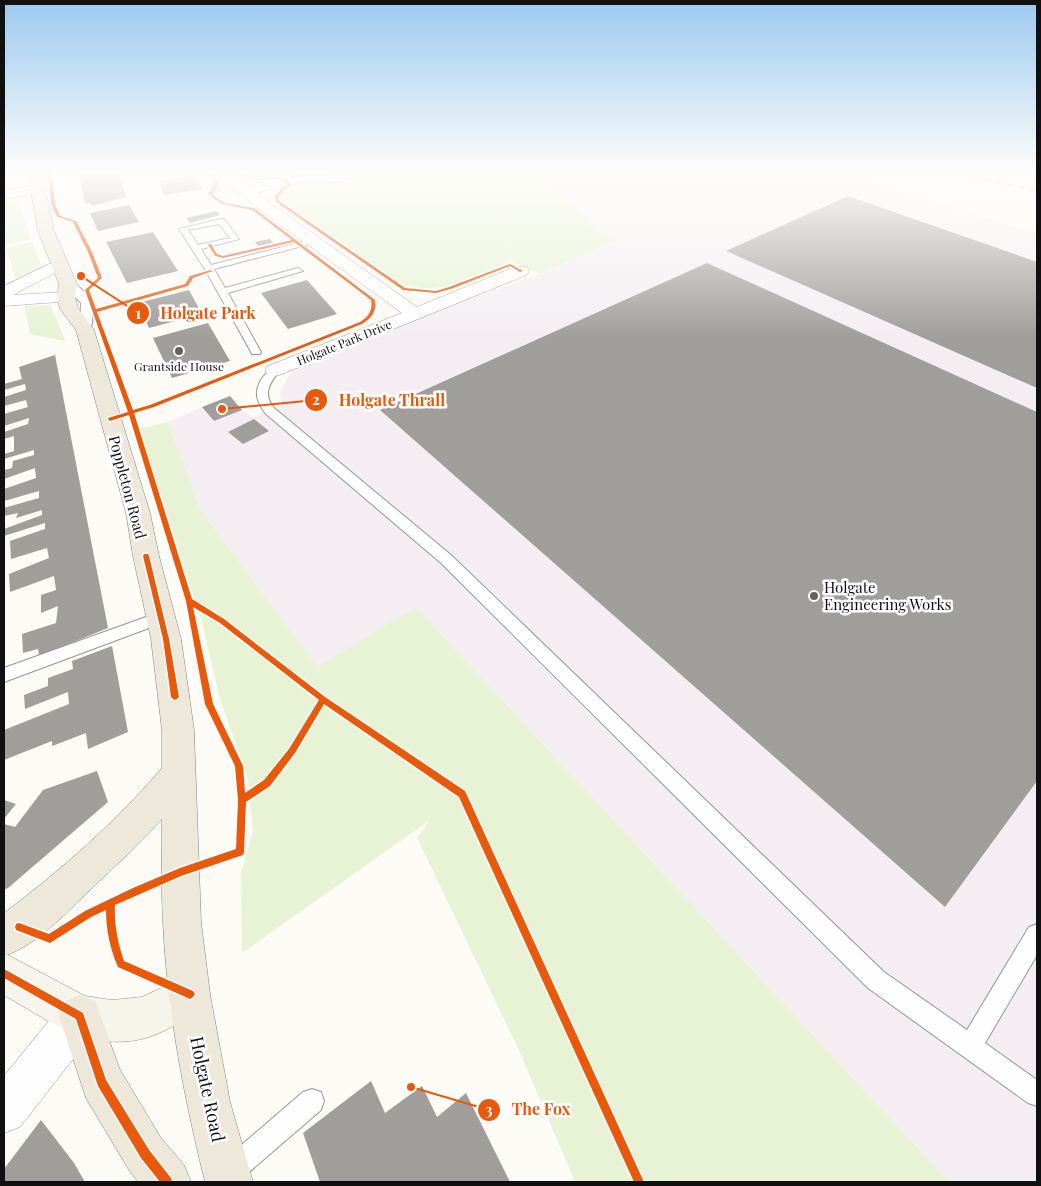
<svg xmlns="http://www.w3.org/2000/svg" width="1041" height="1186" font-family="'Playfair Display',serif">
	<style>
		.industrial { fill: #f4eef2 }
		.green { fill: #e7f3d4 }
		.building { fill: #a09e9b }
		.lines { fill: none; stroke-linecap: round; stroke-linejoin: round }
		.lane-casing { stroke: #969694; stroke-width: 2 }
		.street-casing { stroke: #969694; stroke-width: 1 }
		.secondary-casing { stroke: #8d8c8a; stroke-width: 1 }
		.primary-casing { stroke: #848381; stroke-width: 1 }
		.lane { fill: #fffefe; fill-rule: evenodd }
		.street { fill: #fffefe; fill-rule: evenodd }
		.secondary { fill: #f6f4eb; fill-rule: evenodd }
		.primary { fill: #eee8da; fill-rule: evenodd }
		.rail-casing { stroke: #dac5c6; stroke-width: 3 }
		.rail { stroke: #fff; stroke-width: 2; stroke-dasharray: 6; stroke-linecap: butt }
		.cycleway-casing { stroke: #fff; stroke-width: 3 }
		.cycleway { fill: #e8590c; fill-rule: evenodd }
		.poi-dot { fill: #636260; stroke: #fff; stroke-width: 2 }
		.labels { text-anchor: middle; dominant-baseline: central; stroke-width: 5; stroke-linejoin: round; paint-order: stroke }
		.far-street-label { font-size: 12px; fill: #101010; stroke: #fff }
		.far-poi-label { font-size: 12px; fill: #101010; stroke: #fff }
		.street-label { font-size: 15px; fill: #101010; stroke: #fff }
		.poi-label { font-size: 15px; fill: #101010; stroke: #fff; text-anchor: start }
		.near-street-label { font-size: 18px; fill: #101010; stroke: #fff }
		.leader { fill: none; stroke: #e8590c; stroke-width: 2 }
		.callout-dot { fill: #e8590c; stroke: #fff; stroke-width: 2 }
		.mark-label { font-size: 15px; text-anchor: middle; font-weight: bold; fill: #fff }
		.callout-label { font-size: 16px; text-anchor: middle; font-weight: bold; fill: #e8590c; stroke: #fff; stroke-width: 5; stroke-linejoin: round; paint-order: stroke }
	</style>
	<rect width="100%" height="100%" fill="#fcfbf6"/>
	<path class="industrial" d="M543,172H836L1012,226L1037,231V1182H949L416,607L317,668L200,509L168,422L202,407L214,421L242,410L254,418L282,404L280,391L292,371L418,317L540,274L615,242L598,232L576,208L554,189Z"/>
	<path class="green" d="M295,172H543L554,189L576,208L598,232L616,241L540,274L511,261C474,275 435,301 396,281L280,203L278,199C281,191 287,188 295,185L283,175Z
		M9,197L18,200L31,239L4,245V199Z
		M32,242L42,267L16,279L6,248Z
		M50,305L51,306L65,341L30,334L24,306Z
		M168,422L200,509L317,667L416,607L949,1182H575L519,1050L417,838L430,820L242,953L241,873L253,831L248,779L220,699L202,622L140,429Z"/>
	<path class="building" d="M79,172H118L126,197L92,206L91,203L85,204Z
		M195,175L202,189L164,195L159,181Z
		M848,196L1037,262V388L726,251Z
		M129,205L139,222L98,231L90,213Z
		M217,211L220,215L190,223L186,218Z
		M153,232L178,271L127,283L106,242Z
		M270,239L273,243L258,246L255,242Z
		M707,263L1037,412V781L945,907L380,410Z
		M307,280L337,314L288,329L261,293Z
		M189,290L202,314L149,328L138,303Z
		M208,323L230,361L172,378L153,338Z
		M55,355L108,628L39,656L38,649L23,653L22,634L56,623L58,606L41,613V595L56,590L54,576L10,592L9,574L49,558L47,548L11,559L10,541L45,529V523L4,536V529L42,515V510L16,518L18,513L4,516V508L39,498V491L4,501V489L36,478L35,468L4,479V470L12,468L13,461L34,455V450L4,459V454L14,451V436L4,439V432L28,424L29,418L4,426V414L28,407L26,400L4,406V397L26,390L25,384L4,390V384L22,379L19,367Z
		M230,396L242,410L214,421L202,407Z
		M254,419L269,431L243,444L228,432Z
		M112,646L128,732L88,749L86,733L52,746V741L4,760V730L69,704L68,692L25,709L24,695L48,686V678L73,669L72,661Z
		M97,771L108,802L8,888L4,890V824L15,827L43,790Z
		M4,800L16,804L4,819Z
		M371,1081L385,1113L422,1086L437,1117L466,1093L510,1182H320L303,1133Z
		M41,1120L74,1163L85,1182H4V1169Z"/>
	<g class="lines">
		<g class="lane-casing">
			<path id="lane" d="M316,176L347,179L351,181L347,183L316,180L286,183L282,181L294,177Z
				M221,219H224L239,239L201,249L211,265L314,239L318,242L214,269L225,288L298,268L303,271L228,293L261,352L260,354H252L251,352L206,271L179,229ZM219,224L230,238L198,245L188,230Z
				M68,281C89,288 98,313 89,332L85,333L80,330L81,303L63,284Z
				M275,367L280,370C270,383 262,393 274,408L451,555L884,972L967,1030L1029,927L1037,924V955L985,1043L1037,1080V1106L1028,1103L868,988L441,563L266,414C256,401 253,391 263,377C267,373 269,368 275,367Z
				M160,612L165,614L168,618L165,622L4,682V668Z
				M312,1089L321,1092L324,1101L321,1110L241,1179L233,1182L223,1179L219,1170L223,1161L303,1092Z"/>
		</g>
		<g class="street-casing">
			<path id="street" d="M213,172H228L247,186L286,177L291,178L293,181L291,184L256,193L417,307L515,267H527L529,271L527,275L282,374L275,376L268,374L265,370L268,366L402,313L272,219Z
				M37,185L44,189L42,192L4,199V191Z
				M60,259L66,261L68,264L66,267L13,295L66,292L72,293L75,297L72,301L4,306V286Z
				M80,995L95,1001L101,1016L95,1031L20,1127L4,1133V1076L65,1001Z"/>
		</g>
		<g class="secondary-casing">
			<path id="secondary" d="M4,953L85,996L112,1000L142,997L190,974L204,980L210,994L204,1008C186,1018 166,1032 146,1038C91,1053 49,1021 4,995Z"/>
		</g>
		<g class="primary-casing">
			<path id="primary" d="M28,172H42L54,231L77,284L75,297L78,308L94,330L150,513L159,556L181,639L194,730L201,922L210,994L230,1102L253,1182H205C184,1097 167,1010 163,922C161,888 162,853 162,819C140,844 115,866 91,889C66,913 37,945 4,956V913C60,871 116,822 162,768V730L151,639L133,556L126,513L76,330L60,309L57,297L59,284L38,231Z
				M80,995L95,1001L120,1070L161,1138L184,1165L191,1182H138L129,1170L86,1098L59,1016L65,1001Z"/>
		</g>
		<use href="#lane" class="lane"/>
		<use href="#street" class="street"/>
		<use href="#secondary" class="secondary"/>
		<use href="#primary" class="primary"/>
		<g class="rail-casing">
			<path id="rail" d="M954,172L1037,191"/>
		</g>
		<use href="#rail" class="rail"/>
		<g class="cycleway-casing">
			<path id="cycleway" d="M48,172H52L55,204L60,216L76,221L92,252L102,278L89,290L96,309L185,284L190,276L211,270L213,271L193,278L188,286L97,312L133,410L150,405L360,322C368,317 373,311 371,300L294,242L223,258L215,256L208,245L209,244H211L217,254L223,256L292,240L252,210L222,204L213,198L208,193C218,182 214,183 206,172H209L218,183V186L212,193L215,197L225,203L254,208L375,300C377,311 372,318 362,324L154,407L134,413L192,599L224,619L325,697L465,791L644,1182H634L459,797L324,704L295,753L270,786L246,802L244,852L243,855L181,876L115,905C114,925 118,943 124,961L193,991L195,994L193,997L190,999L118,967C110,949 106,930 106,910L91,917L50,943L16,930L15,927L16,924L19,923L49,934L85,911L133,888L180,868L236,849L238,800L235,766L205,704L186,601L129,415L110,421L108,419V418L128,412L85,290L98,278L88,252L73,222L57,217L51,204ZM193,607L220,623L319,700L289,749L264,780L245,793L243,766L213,704Z
				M235,172C241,173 246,177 252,178C262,180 272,177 282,176L292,185L284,190L278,197L279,201L405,288L436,291L449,287L510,264L523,271L520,272L510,266L451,289L436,293L403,290L276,202L275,196L282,188L288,185L280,178C265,181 248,182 235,172Z
				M144,554H148L149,556L169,639L179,697L177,699L175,700L173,699L171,697L163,639L143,556Z
				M4,969L83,1013L106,1080L149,1150L171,1178L172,1182H160L141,1158L98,1086L76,1019L4,978Z"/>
		</g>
		<use href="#cycleway" class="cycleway"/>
	</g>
	<linearGradient id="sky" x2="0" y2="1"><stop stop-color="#9cc9ef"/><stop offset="0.51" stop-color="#fefdfb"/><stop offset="1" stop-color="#fefdfb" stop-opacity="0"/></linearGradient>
	<rect width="1041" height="338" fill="url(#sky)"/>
	<g class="poi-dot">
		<circle cx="179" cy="351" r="5"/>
		<circle cx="814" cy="596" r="5"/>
	</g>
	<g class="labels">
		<g class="far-street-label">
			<text transform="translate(344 342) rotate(-22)">Holgate Park Drive</text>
		</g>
		<g class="far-poi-label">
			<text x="179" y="366">Grantside House</text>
		</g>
		<g class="street-label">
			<text transform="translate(128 487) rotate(75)">Poppleton Road</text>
		</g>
		<g class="poi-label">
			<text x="824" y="587">Holgate<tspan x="824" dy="17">Engineering Works</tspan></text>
		</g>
		<g class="near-street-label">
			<text transform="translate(208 1089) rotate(78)">Holgate Road</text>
		</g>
	</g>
	<path class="leader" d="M81 276L138 313M222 409L316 400M411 1087L489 1110"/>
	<g class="callout-dot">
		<circle cx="81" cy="276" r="5"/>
		<circle cx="222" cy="409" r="5"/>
		<circle cx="411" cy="1087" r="5"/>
		<circle cx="138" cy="313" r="12"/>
		<circle cx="316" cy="400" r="12"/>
		<circle cx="489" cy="1110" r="12"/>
	</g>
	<g class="mark-label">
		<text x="138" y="319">1</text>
		<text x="316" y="405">2</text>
		<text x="489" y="1115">3</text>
	</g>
	<g class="callout-label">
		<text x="208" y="319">Holgate Park</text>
		<text x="392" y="406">Holgate Thrall</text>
		<text x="541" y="1115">The Fox</text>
	</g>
	<rect width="1041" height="1186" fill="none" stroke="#101010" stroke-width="10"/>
</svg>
